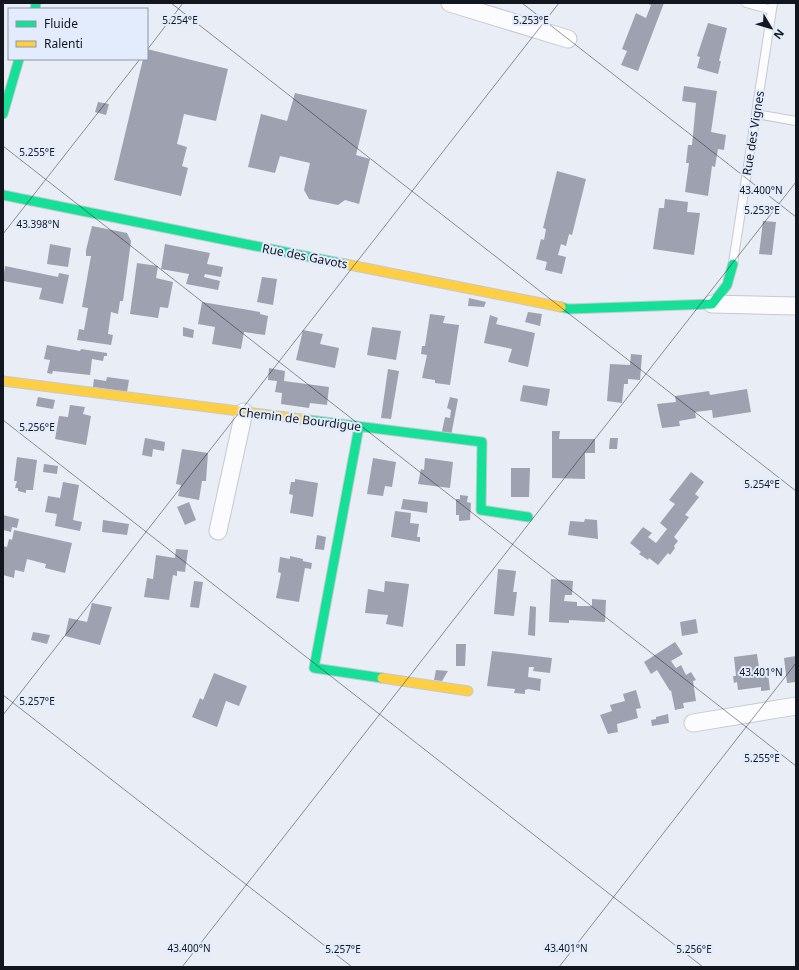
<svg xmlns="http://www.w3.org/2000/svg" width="799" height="970" font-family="'Noto Sans',sans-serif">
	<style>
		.building { fill: #9ea2b0 }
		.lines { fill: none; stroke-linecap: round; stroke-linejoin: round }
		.lane-casing { stroke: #c4c9d2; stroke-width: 10 }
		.street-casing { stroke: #c4c9d2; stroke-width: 19 }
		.fast-casing { stroke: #c4c9d2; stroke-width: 11 }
		.slow-casing { stroke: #c4c9d2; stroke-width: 11 }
		.lane { stroke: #fcfcfe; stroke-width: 8 }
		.street { stroke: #fcfcfe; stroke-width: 17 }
		.fast { stroke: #16e098; stroke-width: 9 }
		.slow { stroke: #ffcf43; stroke-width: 9 }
		.ticks { fill: none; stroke: #11161f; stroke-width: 1; stroke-opacity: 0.45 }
		.labels { text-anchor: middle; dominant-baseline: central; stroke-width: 4; stroke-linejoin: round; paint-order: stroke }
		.street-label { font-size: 12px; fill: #11161f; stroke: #e2ecfc }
		.ticks-label { font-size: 10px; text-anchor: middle; fill: #11161f; stroke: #e2ecfc; stroke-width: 4; stroke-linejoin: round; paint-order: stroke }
	</style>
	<rect width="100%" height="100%" fill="#e8edf6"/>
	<path class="building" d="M646,3H664L638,71L621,65L627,51L622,49L636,13L646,18L651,5Z
		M708,23L727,28L719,61H721L718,74L697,68L700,57L697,56Z
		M147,49L228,69L216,121L184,114L177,144L187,147L182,166L188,168L181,196L114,180L143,59H147Z
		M684,86L717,91L711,132L726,135L724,150L718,149L715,167L712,166L708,196L685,192L689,163H686L688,145H692L696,103L682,101Z
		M295,93L367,110L356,155L370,159L359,204L345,200L338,205L309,199L304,190L310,163L280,156L275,173L248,167L261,114L287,121Z
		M98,102L109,104L106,115L95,112Z
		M557,171L586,179L572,235L569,234L566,246L561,244L558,255L566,257L562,274L545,270L547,262L536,259L541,239L544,240L546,229L543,228Z
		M665,199L688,202L687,212L700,213L694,255L653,249L659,208H664Z
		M763,221L776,222L772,255L759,254Z
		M92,226L127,233L131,241L123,301H120L118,314L111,312L108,334L113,335L111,345L77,340L79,329L84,330L88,308L82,307L91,256H86V250Z
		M50,244L71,248L68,267L47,264Z
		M165,244L210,253L207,264L223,267L221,277L205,274L204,277L220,281L218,290L186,284L189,274L161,269Z
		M137,263L158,266L156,278L173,282L168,308L160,307L158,318L130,314Z
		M5,266L58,277L59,273L69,275L63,304L39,299L42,288L3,281Z
		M262,277L277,279L273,305L257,302Z
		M469,298L486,302L484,307L468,306Z
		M202,302L260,312V314L268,316L265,335L244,332L241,349L212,344L215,327L198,324Z
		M528,312L542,314L540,326L525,322Z
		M430,314L445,316L443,323L459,325L450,385L435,383V380L422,378L427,355L421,354L422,346H425Z
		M490,315L498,318L496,324L535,333L528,367L508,362L512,349L484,343Z
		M183,327L194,330L193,338L183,336Z
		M372,327L401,331L396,360L367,355Z
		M303,330L323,334L320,344L339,348L335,368L296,360Z
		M47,345L80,351L81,349L107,353V356H104L103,361L92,359L90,375L53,371L52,374L47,373L50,360L44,359Z
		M631,354L642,355L640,380L628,379V384H624L622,403L607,401L610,364L630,365Z
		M269,368L285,371L284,381L329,387L327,405L310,403L309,408L281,404L282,393L275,392L277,381L268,380Z
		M388,369L399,371L391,419L381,418Z
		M107,377L129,380L127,392L93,387L94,379L106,381Z
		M523,385L550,389L547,406L520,401Z
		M747,389L751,412L713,418L712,410L695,412L696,418L679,421L680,426L662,428L657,404L676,402L675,396L709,391L710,395Z
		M38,397L55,400L53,409L36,406Z
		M450,397L458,399L451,436H441L445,417L450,418L451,410L447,408Z
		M70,405L85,407L83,414L91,416L86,445L55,439L59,416L68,417Z
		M552,431H560L559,439H595V453H585V479L552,478Z
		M145,438L165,442L164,451L153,449L152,457L142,455Z
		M610,438H618L617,449H609Z
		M182,449L208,453L206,481H202L199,500L178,496L181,485L176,484Z
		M17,457L37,460L33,490H26V493L18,491V488H15L17,481H14Z
		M373,458L396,462L392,487L385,486L383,496L367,494Z
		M425,458L453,462L450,488L418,484L421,469L424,470Z
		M44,464L58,466L57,474L43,472Z
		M511,468H530L529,497H511Z
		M691,472L704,482L695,494L699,497L685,515L689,517L674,537L678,541L674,546L675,548L670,555L668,553L658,565L649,558L648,560L639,554L641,552L630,543L643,527L652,533L648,537L656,543L667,529L660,523L675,504L669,500Z
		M295,479L318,483L313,517L290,513L293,495L289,494L291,482H295Z
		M63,482L79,485L73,520L82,522L80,531L55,526L57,514L45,512L48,496L60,498Z
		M460,495L468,496L467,502L471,503L470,520L459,521V515H456V499H460Z
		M403,499L428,502L427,513L401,509Z
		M189,502L196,520L185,525L177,507Z
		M395,511L411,513L410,523L419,524L417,537H420V542L391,537Z
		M3,515L19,519L17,528L12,527L11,532L3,530Z
		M585,519L597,520L598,539L568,535L570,521L584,522Z
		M103,520L129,524L127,535L102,532Z
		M14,530L72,543L65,573L45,568L46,564L27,559L24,572L15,570L14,578L3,575V546L7,547L9,539L12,540Z
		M317,535L326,537L324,550L315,549Z
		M176,549L188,550L185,572L177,571V576L173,575L169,600L144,597L147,578L153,579L156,555L175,558Z
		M290,556L303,559V561L312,563L311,569L305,568L299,602L276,598L281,573L278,572L280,557L290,559Z
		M498,569L516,571L513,592H517L514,616L494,614Z
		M551,579L573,581L572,595H565L564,601L577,602V606H592V599L606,600L605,622L569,620V623L549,622Z
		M194,581L203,582L199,608L190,607Z
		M385,581L409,584L403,627L386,624L388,615L365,613L368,589L384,592Z
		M92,603L112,607L100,645L65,636L69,618L87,622Z
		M530,606L536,607L535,636L528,635Z
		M696,619L698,633L682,636L680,622Z
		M33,632L50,635L47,644L31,640Z
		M675,642L683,654L671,661L676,668L681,665L686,675L691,672L696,680L693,681L696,701L683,703L684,708L675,710L671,690L670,691L657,670L651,674L644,662Z
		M456,644H466L465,666H456Z
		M492,651L552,658L550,673L533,671L534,667H529L528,677L541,679L540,691L528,689L525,690V694L514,693L515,689L487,686Z
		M757,654L760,674L768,673L770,690L761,691V687L738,690L737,682L734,683L733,676H736L734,657Z
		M796,656V682L787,683L784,658Z
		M436,670L448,671L442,681L434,680Z
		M214,673L247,686L239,706L226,701L217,727L192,717L200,698L203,700Z
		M636,690L641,708L636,709L638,718L617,724L618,732L608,734L600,715L612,711L610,705L625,701L623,694Z
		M668,714L669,723L652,726L651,720L656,719V717Z"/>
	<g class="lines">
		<g class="lane-casing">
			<path id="lane" d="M746,3L772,10
				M756,114L796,121
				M733,263L773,3"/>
		</g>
		<g class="street-casing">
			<path id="street" d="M450,3L568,39
				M712,304L796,306
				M218,531L244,412
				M693,723L796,706"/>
		</g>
		<g class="fast-casing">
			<path id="fast" d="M35,9L36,3
				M3,114L19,59
				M3,195L345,264
				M561,307L569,309L712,304L727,285L733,264
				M309,420L482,442L481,510L528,517
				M359,427L314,668L382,678"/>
		</g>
		<g class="slow-casing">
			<path id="slow" d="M345,264L561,307
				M3,381L309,420
				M382,678L468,691"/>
		</g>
		<use href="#lane" class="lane"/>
		<use href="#street" class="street"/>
		<use href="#fast" class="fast"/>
		<use href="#slow" class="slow"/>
	</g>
	<path class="ticks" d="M171,3L796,491M522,3L796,217M147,50L183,3M3,146L796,766M3,234L140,59M3,420L703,967M3,695L352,967M3,715L559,3M182,967L796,182M559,967L796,663"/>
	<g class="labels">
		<g class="street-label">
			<text transform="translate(753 133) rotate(-81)">Rue des Vignes</text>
			<text transform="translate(305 256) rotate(11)">Rue des Gavots</text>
			<text transform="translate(300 419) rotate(7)">Chemin de Bourdigue</text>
		</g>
	</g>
	<g class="ticks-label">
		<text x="180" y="24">5.254°E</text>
		<text x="531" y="24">5.253°E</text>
		<text x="37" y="156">5.255°E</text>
		<text x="761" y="194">43.400°N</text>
		<text x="762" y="214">5.253°E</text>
		<text x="38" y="228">43.398°N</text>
		<text x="37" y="431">5.256°E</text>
		<text x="762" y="488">5.254°E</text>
		<text x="761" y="676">43.401°N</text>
		<text x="37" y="705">5.257°E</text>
		<text x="762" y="762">5.255°E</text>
		<text x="189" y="952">43.400°N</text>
		<text x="566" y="952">43.401°N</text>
		<text x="343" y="953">5.257°E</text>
		<text x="694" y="953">5.256°E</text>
	</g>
	<rect width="799" height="970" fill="none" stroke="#11161f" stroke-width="8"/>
	<rect x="8" y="8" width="140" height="52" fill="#e2ecfc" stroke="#8e96a4"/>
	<rect x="16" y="21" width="20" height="6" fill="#16e098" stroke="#8e96a4"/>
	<text x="44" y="28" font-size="12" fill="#11161f">Fluide</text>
	<rect x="16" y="41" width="20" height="6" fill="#ffcf43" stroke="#8e96a4"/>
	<text x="44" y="48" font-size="12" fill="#11161f">Ralenti</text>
	<g transform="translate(771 28) rotate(128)" stroke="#e2ecfc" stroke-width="3" paint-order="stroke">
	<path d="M0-3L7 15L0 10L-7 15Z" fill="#11161f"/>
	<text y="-6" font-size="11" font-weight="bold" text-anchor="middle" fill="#11161f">N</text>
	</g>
</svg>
